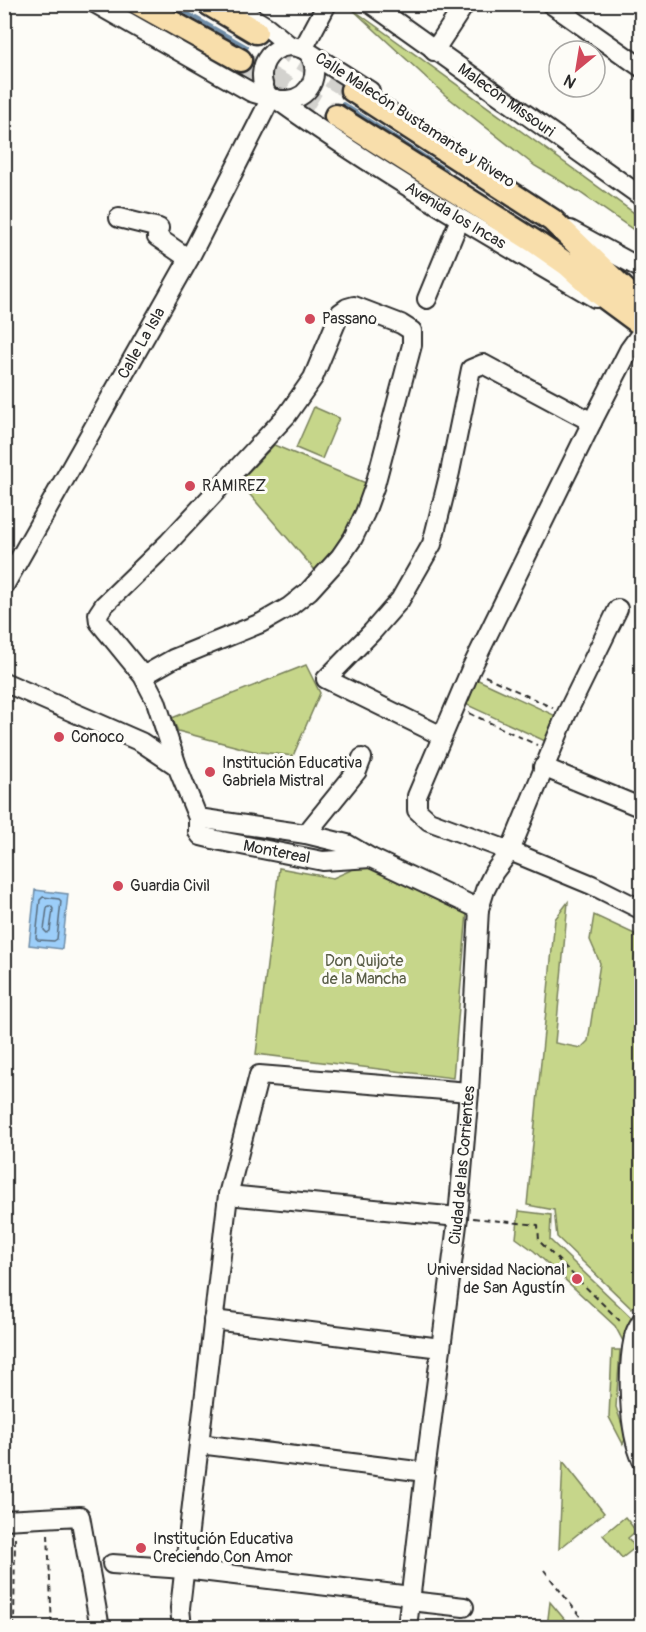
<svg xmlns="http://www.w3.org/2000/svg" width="646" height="1632" font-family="Pangolin,sans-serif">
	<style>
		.green { fill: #c6d68a; stroke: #78805a; stroke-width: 1.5 }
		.water { fill: #9ccef9; stroke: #6f8da7; stroke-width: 1.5 }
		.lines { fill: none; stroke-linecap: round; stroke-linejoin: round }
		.shore { stroke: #586c7d; stroke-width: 1.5 }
		.stream { stroke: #6f8da7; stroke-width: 4 }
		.major-tunnel { stroke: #d3d2ce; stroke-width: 22; stroke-dasharray: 22 11; stroke-linecap: butt }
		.minor-casing { stroke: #2b2b2b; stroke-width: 22 }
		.major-casing { stroke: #2b2b2b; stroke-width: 27 }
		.path { stroke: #2b2b2b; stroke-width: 2; stroke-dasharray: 6 4.5; stroke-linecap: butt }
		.minor { stroke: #fdfcf7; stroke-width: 18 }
		.major { stroke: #f8deab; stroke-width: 22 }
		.poi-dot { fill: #d1495b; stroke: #fdfcf7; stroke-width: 2 }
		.labels { text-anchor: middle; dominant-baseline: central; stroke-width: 6; stroke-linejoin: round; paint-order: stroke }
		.street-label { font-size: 16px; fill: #2b2b2b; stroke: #fdfcf7 }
		.poi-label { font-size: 16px; fill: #2b2b2b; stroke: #fdfcf7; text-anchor: start }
		.park-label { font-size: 16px; fill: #5a5e48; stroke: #fdfcf7 }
	</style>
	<rect width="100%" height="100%" fill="#fdfcf7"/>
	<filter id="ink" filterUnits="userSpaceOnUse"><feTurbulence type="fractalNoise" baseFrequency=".0167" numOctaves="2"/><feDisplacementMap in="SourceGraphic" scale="12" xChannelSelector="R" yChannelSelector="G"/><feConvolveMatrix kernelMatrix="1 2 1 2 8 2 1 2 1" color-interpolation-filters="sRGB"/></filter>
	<g filter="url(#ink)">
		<path class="green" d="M351,8L641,218V235L579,192L535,166L445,95Z
			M314,407L339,418L322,459L296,448Z
			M274,445L368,484L357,515L338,544L315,570L239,482Z
			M306,665L320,693L293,756L253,751L178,731L172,718Z
			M474,678L556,716L545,741L463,703Z
			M367,863L467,912L453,1078L256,1054L279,868L333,878Z
			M568,902L555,1043L581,1048L588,1041L600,963L590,940L594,915L641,937L642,1294L632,1309L557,1237L554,1210L527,1205L555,919Z
			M519,1211L551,1215L550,1240L634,1320L641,1304V1471L622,1413L624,1343L615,1326L534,1251L516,1238Z
			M612,1350H620L616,1407L626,1437L623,1444L609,1417Z
			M563,1461L604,1513L559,1549Z
			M625,1517L636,1531L628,1538L636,1547L622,1558L603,1535Z
			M550,1602L571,1627H547Z"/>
		<path class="water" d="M35,890L68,894L62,949L29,945Z"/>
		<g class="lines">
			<path class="shore" d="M43,897L59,899L61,901L57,939L54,941L38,940L36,938L40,900Z
				M48,906H51L53,909L50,931L47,933L44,930L47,908Z"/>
			<path class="stream" d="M171,4L247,47
				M343,104L445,170
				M639,285L642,286"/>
			<path class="major-tunnel" d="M274,42L352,90
				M240,60L336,116"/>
			<g class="minor-casing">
				<g id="minor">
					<path d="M96,4L251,92C263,95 275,101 287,100C313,98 322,69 307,51"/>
					<path id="s1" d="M371,4L642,197"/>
					<path d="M551,4L642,68"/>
					<path d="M243,12L267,27L290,46"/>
					<path d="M303,49L327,4"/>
					<path d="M434,51L465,4"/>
					<path d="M268,96C250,67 275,34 307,51L370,91"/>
					<path id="s2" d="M276,99C378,172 487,235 595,298"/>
					<path d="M119,218L159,228L157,237L189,259"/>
					<path d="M570,230L642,269"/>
					<path d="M427,299L460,219"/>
					<path d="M642,332L629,350L592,422L471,669L417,796V810L429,821L510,851L592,885L642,910"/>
					<path id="s3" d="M4,586L189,259L271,98"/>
					<path id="s4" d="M143,676L173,659L261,623L289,607L309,591L340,557L353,538L365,513L375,485L412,345V331L401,324L354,306L347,308L340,313L313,378L287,415L168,543L104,605L98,614L99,622L143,676L156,701L177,766L198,818V832L201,836L221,841L323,861L371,858"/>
					<path d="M4,682L141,742L177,766"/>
					<path d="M442,736L326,679L372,632L400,600L432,544L450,472L471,369L483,364L592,422"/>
					<path d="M543,767L642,808"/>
					<path d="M198,818L306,834L347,844L371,858L479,909"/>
					<path d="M306,834L357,771L362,758"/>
					<path d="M228,1195L458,1217"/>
					<path d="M213,1320L441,1348"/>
					<path d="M642,1320C639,1325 635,1331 634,1337C627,1369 628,1430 642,1460"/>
					<path d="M199,1444L425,1472"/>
					<path d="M4,1520L80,1516L100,1628"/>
					<path d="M112,1564L184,1569L411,1596"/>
					<path d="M410,1601L464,1607"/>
					<path d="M182,1628L180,1608L228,1195L259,1075L469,1092"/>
					<path id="s5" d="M407,1628L425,1472L458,1217L469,1092L479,909L485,890L494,872L510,851L566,715L618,609"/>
				</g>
			</g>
			<g class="major-casing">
				<path id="major" d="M139,4L240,60
					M209,4L256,32
					M352,90L552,220L629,294L642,301
					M336,116L535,242L568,265L600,294L642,325"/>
			</g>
			<path class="path" d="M485,676L553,708
				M469,713L537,745
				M473,1218L538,1225L539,1241L621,1322
				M48,1534L52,1628
				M544,1570L589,1628
				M14,1628L15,1534"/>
			<use href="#minor" class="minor"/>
			<use href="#major" class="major"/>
		</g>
	</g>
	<g class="poi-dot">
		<circle cx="310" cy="319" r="6"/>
		<circle cx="190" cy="486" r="6"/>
		<circle cx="59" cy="737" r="6"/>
		<circle cx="210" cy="772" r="6"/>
		<circle cx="118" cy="886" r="6"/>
		<circle cx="577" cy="1279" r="6"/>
		<circle cx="141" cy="1548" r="6"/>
	</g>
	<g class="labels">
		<g class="street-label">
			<text stroke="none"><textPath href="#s1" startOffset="166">Malecón Missouri</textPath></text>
			<text transform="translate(415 120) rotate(33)">Calle Malecón Bustamante y Rivero</text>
			<text stroke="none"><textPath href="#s2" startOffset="214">Avenida los Incas</textPath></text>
			<text stroke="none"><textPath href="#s3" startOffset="279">Calle La Isla</textPath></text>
			<text stroke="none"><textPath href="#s4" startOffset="1269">Montereal</textPath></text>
			<text stroke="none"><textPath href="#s5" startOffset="466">Ciudad de las Corrientes</textPath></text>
		</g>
		<g class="poi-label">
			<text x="322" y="319">Passano</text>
			<text x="202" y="486">RAMIREZ</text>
			<text x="71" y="737">Conoco</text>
			<text x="222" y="763">Institución Educativa<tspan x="222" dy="18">Gabriela Mistral</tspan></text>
			<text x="130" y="886">Guardia Civil</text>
			<text x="565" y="1270" text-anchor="end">Universidad Nacional<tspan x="565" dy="18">de San Agustín</tspan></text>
			<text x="153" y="1539">Institución Educativa<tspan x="153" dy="18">Creciendo Con Amor</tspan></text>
		</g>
		<g class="park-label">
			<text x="364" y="961">Don Quijote<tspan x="364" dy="18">de la Mancha</tspan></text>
		</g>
	</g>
	<rect width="646" height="1632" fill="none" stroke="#fdfcf7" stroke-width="24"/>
	<rect x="12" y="12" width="622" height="1608" fill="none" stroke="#2b2b2b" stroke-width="2" filter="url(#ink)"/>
	<g transform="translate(577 69) rotate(210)"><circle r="28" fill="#fdfcf7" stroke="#a9a8a5" stroke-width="1.5"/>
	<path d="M0-4.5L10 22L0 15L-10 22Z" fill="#d1495b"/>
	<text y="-9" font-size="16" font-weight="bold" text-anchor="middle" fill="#2b2b2b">N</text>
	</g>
</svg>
